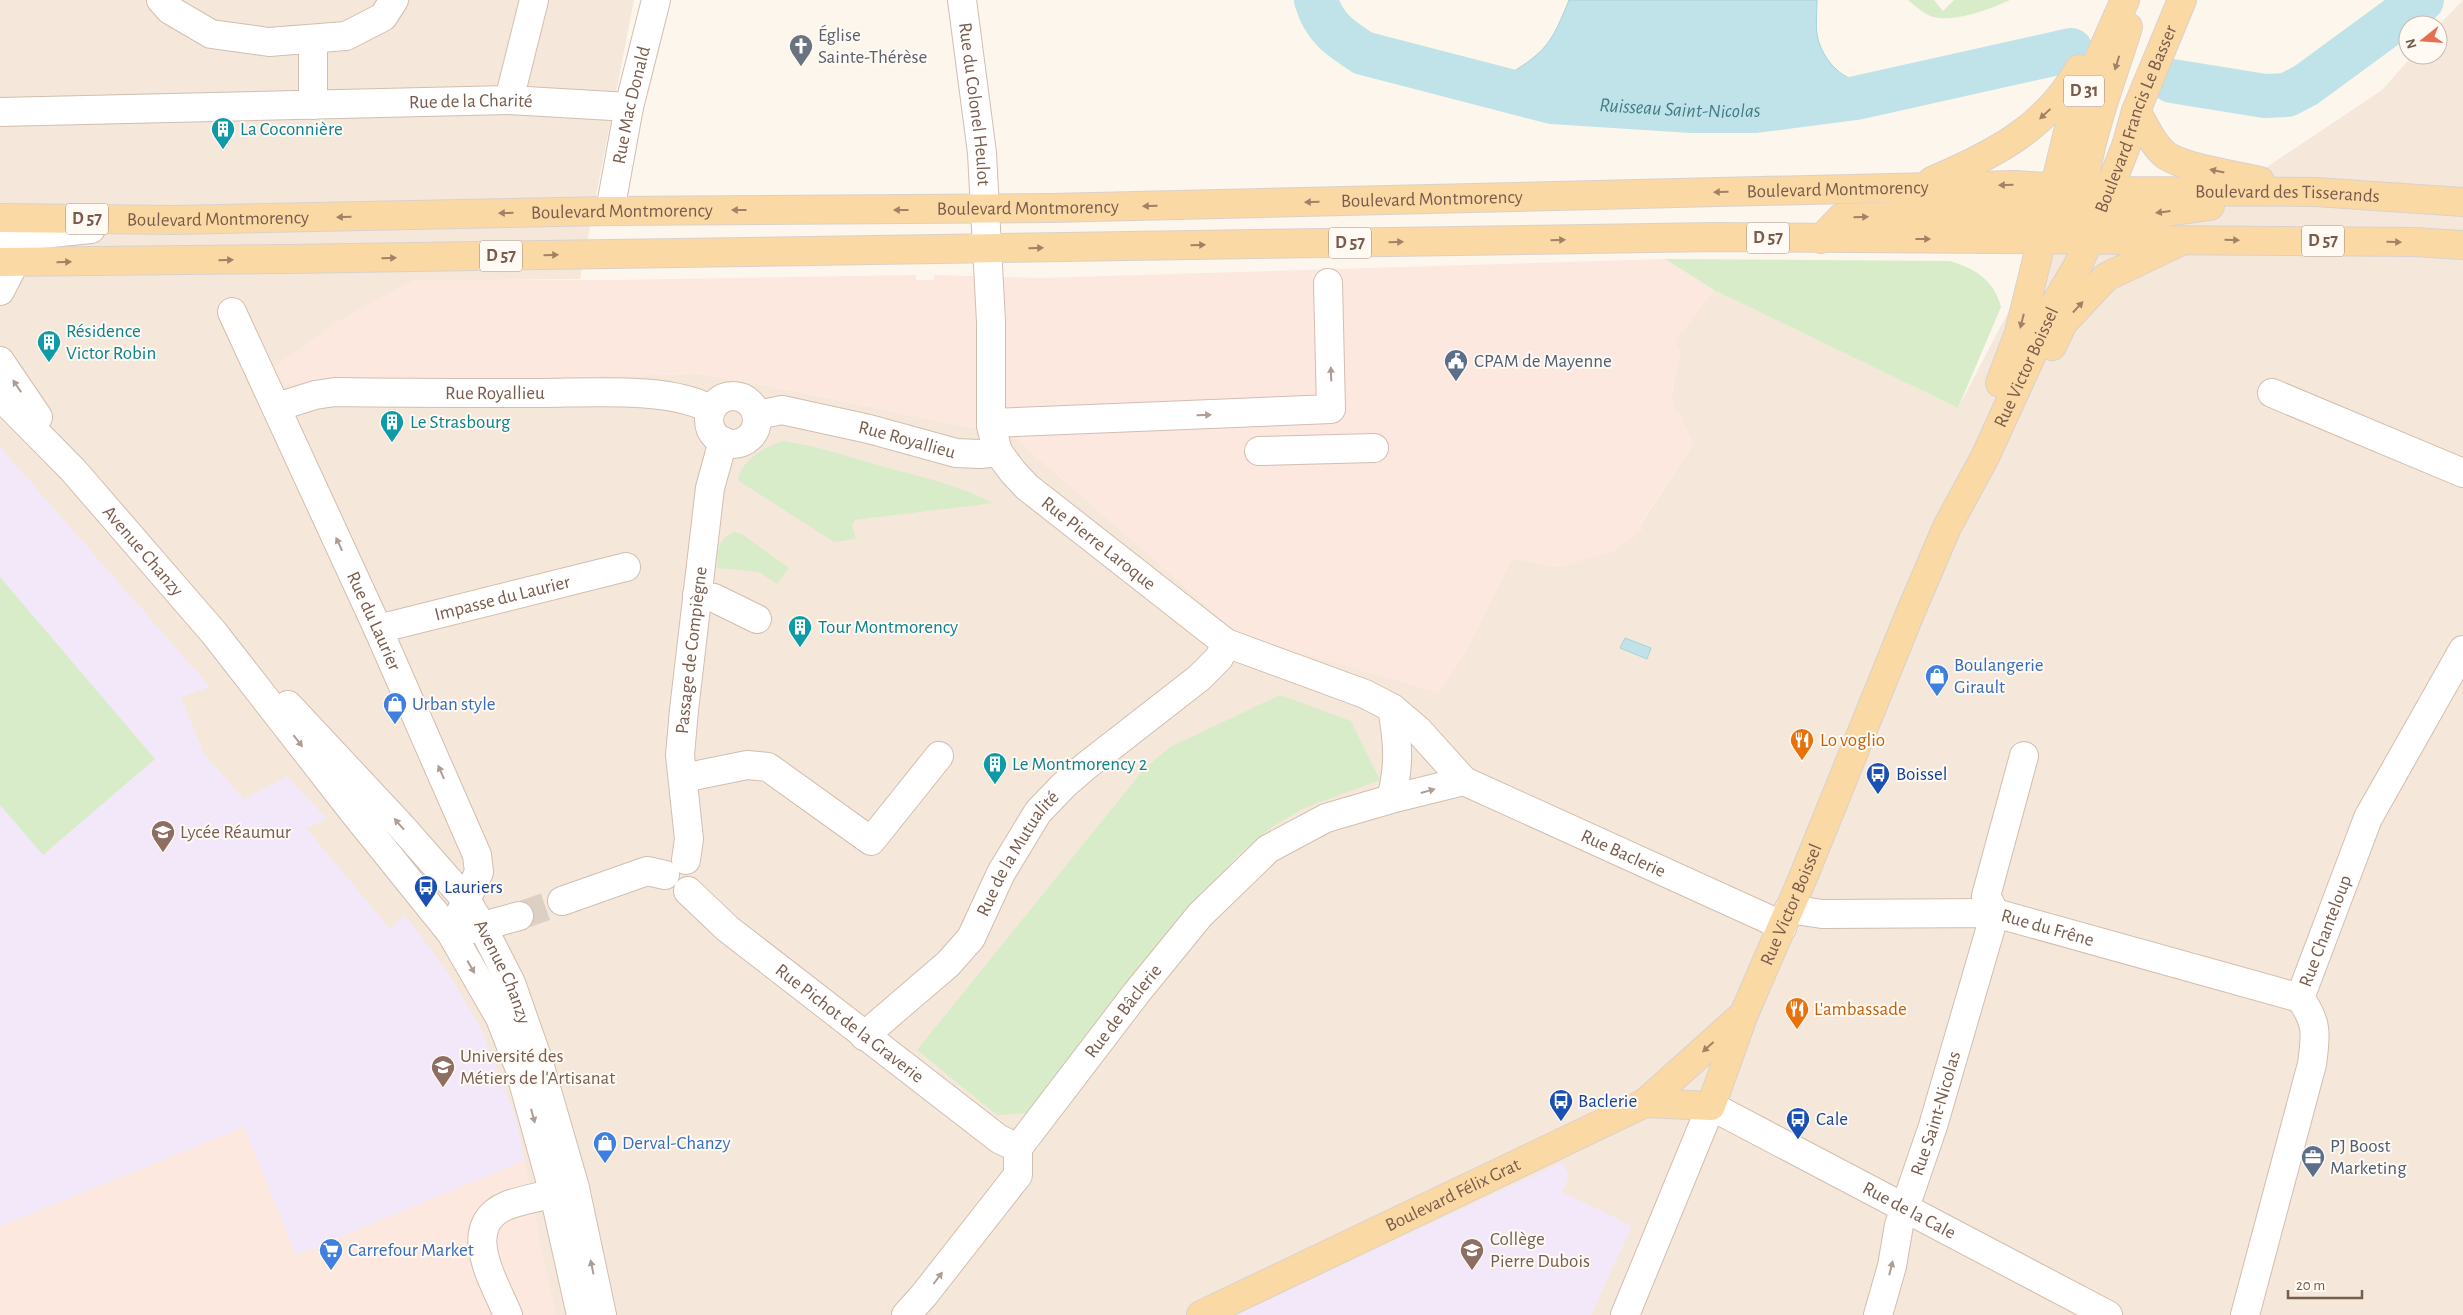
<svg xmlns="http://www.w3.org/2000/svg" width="2463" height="1315" font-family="'Alegreya Sans',sans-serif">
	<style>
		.residential { fill: #f5e8da }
		.commercial { fill: #fde8e0 }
		.education { fill: #f3e8fa }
		.green { fill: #d8ecc9 }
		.water { fill: #bfe3e8; stroke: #a5d3da }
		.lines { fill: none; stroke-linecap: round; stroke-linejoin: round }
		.river { stroke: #bfe3e8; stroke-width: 44 }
		.minor-tunnel { stroke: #dcd0c4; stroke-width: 28; stroke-dasharray: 28 14; stroke-linecap: butt }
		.minor-casing { stroke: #d1beb0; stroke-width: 30 }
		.major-casing { stroke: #dad1cd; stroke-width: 30 }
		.minor { stroke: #fff; stroke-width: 28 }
		.major { stroke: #fbd9a5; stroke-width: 28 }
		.oneway { fill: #a18267 }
		.oneway2 { fill: #af9d94 }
		.labels { text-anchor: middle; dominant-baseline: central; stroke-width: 4; stroke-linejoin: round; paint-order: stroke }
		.shield { fill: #fffaf3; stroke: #a28b7f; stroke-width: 1 }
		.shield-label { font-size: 18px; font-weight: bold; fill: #7a5c4d }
		.worship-label { font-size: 19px; fill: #5b616d; stroke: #fffaf3; text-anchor: start }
		.street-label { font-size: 19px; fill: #7a5c4d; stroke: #fffaf3 }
		.culture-label { font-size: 19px; fill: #0d838f; stroke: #fffaf3; text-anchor: start }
		.service-label { font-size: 19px; fill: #4e5e75; stroke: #fffaf3; text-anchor: start }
		.shop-label { font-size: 19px; fill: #366cbe; stroke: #fffaf3; text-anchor: start }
		.food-label { font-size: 19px; fill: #c56008; stroke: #fffaf3; text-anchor: start }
		.transit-label { font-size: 19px; fill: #164399; stroke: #fffaf3; text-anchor: start }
		.education-label { font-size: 19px; fill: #785e54; stroke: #fffaf3; text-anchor: start }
		.water-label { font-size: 20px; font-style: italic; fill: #437c86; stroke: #fffaf3 }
	</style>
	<rect width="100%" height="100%" fill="#fdf6ec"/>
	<path class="residential" d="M0,0H634L580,279L470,280L277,383L696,374L734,379L1013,436L1242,636L1465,653L1512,558L1558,567L1642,529L1639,527L1693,444L1676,413L1671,398L1680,352L1674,341L1714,290L1958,408L2065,203L2219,199L2382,90L2413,55H2438V26L2463,0V1315H0Z"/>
	<path class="commercial" d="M1665,259L1714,290L1675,341L1680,352L1671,398L1676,413H1680L1693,444L1639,526L1643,529L1614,551L1558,567L1512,558L1465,653L1439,693L1242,636L1013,436L734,379L696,374L277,384L270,370L338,321L413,280H611L916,275V280H934V275L1041,278Z
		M244,1127L429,1198L525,1160L540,1242L556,1315H0V1225Z"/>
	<path class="education" d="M0,447L210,687L181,697L204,754L244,799L287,776L327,819L306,828L390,929L405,915L446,970L481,1028L515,1116L525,1160L296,1255L244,1127L0,1226Z
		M1563,1162L1569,1177L1562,1192L1632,1226L1591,1315H1236Z"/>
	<path class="green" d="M1908,0H1934L1943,11L1954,0H2010C1991,9 1951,24 1930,16C1922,12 1915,6 1908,0Z
		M1665,259L1950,261C1976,269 1994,280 2001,307L1958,408L1714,290Z
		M783,441C818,446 850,457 884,467C922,477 958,485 993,503L855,520L852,525L856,539L834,542L739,481L738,477C746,457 764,448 783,441Z
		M735,532L742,534L789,568L777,584L759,572L718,568C716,552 718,538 735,532Z
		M0,577L155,759L43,855L0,805Z
		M1280,695L1351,721L1380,780L1304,808L1272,827L1238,855L1171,932L1029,1113L997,1115L917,1050L1144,769L1170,747Z"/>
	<path class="water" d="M1569,0H1817C1817,12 1815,28 1818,39C1823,58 1839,78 1859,81L1757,103L1737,104L1508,75C1547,51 1552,42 1569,0Z
		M1625,638L1651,648L1647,659L1620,648Z"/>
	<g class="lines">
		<g class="river">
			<path id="s1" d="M1316,0C1324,28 1340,38 1363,53L1552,102L1692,111H1755L1856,98L2071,50"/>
			<path d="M2172,81L2265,96L2287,95L2306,85L2422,0"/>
		</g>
		<path class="minor-tunnel" d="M519,916L562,901"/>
		<g class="minor-casing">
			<g id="minor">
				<path d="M161,0L170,10L211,34L269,42L346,36L383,17L394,0"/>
				<path id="s2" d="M962,0L982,153L991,322V426L998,452L1013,472L1027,487L1226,643L1365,694L1392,708L1418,730L1464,781L1768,919L1782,928"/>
				<path d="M313,39V105"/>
				<path d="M509,100L534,0"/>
				<path id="s3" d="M0,112L509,100L629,107"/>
				<path id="s4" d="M610,211L629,107L656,0"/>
				<path d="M0,238L91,229"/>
				<path d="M0,291L15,262"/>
				<path id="s5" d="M232,312L378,629L477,855L479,872L459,916"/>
				<path d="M0,361L38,417"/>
				<path d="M2272,393L2463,473"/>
				<circle cx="733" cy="420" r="24"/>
				<path id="s6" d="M0,396L73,470L214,633L355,814L451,933L500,1018L519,1067L554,1194L581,1315"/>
				<path id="s7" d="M277,407L315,395L335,392C404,393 472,393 540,393C587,393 673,386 711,410"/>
				<path id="s8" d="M757,415L782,410L869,429L956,453L980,454L998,452"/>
				<path d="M991,423L1331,409L1328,283"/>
				<path d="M1259,451L1374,448"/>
				<path d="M697,595L714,598L757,619"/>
				<path id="s9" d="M378,629L626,567"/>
				<path id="s10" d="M288,705L401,826L466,900L483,928L511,983L538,1060L575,1188L602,1315"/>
				<path d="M683,778L747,765L768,767L871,841L939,756"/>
				<path d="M1391,799C1400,765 1398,742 1392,708"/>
				<path id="s11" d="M686,860L689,839L680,755L684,710L710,488L723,441"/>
				<path id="s12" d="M688,891L728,929L999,1139L1018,1148"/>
				<path d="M562,901L647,871L665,875"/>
				<path id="s13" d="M1789,909L1822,914L1995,913L2300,998"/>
				<path d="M465,931L519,916"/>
				<path id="s14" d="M864,1036L948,964L971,938L1001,873L1038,812L1064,785L1086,766L1199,678L1219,658L1226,643"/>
				<path d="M508,1315C494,1281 458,1225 508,1205C528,1198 551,1195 572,1189"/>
				<path id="s15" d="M906,1315L924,1295L1018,1175V1148L1138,991L1200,915L1268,849L1326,818L1391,799L1464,781"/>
				<path id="s16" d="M1625,1315L1711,1106L2108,1315"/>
				<path id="s17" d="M1878,1315L1892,1266L1899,1225L1933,1126L1995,913L1986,896L2024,756"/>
				<path id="s18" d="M2245,1315L2312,1064C2316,1035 2318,1023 2300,998L2368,818L2463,650"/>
			</g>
		</g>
		<g class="major-casing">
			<g id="major">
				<path d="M2136,111C2145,126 2153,146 2167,156C2188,169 2235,175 2260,181"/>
				<path d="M1932,181C1993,154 2045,130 2079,69"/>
				<path d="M2083,205C2083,150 2112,80 2128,27"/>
				<path id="s19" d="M0,218L175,220L610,211L1051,208L2015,185L2110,191L2316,192L2463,202"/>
				<path d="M1821,239L1841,218L2010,212L2152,214L2210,206"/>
				<path d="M0,262L289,259L1714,237L2415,242L2463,245"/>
				<path d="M2052,346L2063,323L2106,277L2177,243"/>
				<path d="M2000,383L2019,333L2070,124L2125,0"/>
				<path d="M1645,1103L1743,1015"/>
				<path id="s20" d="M1201,1315L1645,1103L1711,1106L1744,1014L1802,880L1909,616L1947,527L1985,457L2055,304L2077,267L2090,238L2126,146L2136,111L2182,0"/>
			</g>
		</g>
		<use href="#minor" class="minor"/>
		<use href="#major" class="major"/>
	</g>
	<defs><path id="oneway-solid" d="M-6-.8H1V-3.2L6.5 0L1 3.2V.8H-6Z" transform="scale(1.25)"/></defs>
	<g class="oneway">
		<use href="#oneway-solid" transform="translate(2117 63) rotate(107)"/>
		<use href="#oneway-solid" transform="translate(2045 114) rotate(137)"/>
		<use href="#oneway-solid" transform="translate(2217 171) rotate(-168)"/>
		<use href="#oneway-solid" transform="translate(2006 185) rotate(179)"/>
		<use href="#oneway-solid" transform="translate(1721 192) rotate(179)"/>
		<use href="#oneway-solid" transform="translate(1312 202) rotate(179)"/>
		<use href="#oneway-solid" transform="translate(1150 206) rotate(179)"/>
		<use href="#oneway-solid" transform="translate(739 210) rotate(180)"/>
		<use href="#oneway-solid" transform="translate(901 210) rotate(180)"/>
		<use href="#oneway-solid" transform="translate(2163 212) rotate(173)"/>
		<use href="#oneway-solid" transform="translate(506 213) rotate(179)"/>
		<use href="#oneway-solid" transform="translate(344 217) rotate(179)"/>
		<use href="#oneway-solid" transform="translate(1861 217) rotate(-2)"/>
		<use href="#oneway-solid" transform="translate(1923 239)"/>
		<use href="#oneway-solid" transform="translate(1558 240) rotate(-1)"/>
		<use href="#oneway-solid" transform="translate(2232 240) rotate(1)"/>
		<use href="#oneway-solid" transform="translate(1396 242) rotate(-1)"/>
		<use href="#oneway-solid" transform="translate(2394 242) rotate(1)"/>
		<use href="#oneway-solid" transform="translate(1198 245) rotate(-1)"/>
		<use href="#oneway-solid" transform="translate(1036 248) rotate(-1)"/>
		<use href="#oneway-solid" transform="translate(551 255) rotate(-1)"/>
		<use href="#oneway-solid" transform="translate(389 258) rotate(-1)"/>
		<use href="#oneway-solid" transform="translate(226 260) rotate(-1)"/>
		<use href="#oneway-solid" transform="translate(64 262) rotate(-1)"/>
		<use href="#oneway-solid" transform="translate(2078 307) rotate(-47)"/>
		<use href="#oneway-solid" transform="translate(2022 321) rotate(104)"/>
		<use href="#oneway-solid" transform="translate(1708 1047) rotate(138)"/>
	</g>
	<g class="oneway2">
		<use href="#oneway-solid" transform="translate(1331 374) rotate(-92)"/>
		<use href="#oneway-solid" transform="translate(17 386) rotate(-124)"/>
		<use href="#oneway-solid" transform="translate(1204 415) rotate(-2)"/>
		<use href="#oneway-solid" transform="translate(339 544) rotate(-115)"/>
		<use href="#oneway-solid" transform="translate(298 741) rotate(52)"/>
		<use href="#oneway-solid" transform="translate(441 772) rotate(-114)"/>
		<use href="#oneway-solid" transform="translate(1428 791) rotate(-16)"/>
		<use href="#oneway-solid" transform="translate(399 824) rotate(-131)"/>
		<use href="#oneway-solid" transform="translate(471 967) rotate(60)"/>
		<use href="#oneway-solid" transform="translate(533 1116) rotate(75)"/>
		<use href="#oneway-solid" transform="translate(592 1267) rotate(-102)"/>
		<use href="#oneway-solid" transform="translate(1891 1268) rotate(-76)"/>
		<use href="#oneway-solid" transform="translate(938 1278) rotate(-53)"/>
	</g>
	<defs>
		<g id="church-pin" transform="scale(1.25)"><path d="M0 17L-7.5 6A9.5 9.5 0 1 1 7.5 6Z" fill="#6b7280" stroke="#fffaf3"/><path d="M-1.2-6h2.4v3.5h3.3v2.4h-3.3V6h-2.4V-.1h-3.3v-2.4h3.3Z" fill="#fff"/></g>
		<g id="building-pin" transform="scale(1.25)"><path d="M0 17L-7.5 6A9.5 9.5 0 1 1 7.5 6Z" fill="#0f9aa8" stroke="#fffaf3"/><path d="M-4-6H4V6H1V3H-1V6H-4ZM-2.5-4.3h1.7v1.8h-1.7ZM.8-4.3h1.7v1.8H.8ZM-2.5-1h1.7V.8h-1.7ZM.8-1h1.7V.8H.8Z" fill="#fff"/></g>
		<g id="civic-pin" transform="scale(1.25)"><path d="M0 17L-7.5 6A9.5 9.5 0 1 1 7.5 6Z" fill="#5c6f8a" stroke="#fffaf3"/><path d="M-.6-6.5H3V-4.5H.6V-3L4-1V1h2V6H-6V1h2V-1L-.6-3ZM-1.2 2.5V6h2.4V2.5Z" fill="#fff"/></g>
		<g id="shop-pin" transform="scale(1.25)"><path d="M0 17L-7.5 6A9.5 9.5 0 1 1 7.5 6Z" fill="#3f7fe0" stroke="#fffaf3"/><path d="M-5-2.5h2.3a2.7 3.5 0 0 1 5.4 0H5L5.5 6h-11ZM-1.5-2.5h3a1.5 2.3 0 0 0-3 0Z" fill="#fff"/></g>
		<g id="restaurant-pin" transform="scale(1.25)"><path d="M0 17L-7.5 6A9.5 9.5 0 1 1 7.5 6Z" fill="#e8710a" stroke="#fffaf3"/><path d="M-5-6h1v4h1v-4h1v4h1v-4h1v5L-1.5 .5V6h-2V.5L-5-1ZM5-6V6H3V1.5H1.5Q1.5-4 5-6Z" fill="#fff"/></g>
		<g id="bus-pin" transform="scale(1.25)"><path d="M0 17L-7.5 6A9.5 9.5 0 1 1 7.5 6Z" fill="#1a4fb4" stroke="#fffaf3"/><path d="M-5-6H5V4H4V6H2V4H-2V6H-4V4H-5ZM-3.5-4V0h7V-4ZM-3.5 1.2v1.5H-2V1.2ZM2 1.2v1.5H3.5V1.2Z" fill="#fff"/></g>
		<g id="school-pin" transform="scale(1.25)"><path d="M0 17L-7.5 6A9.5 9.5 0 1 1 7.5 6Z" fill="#8d6e63" stroke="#fffaf3"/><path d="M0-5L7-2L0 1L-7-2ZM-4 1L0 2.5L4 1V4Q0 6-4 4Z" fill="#fff"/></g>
		<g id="university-pin" transform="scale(1.25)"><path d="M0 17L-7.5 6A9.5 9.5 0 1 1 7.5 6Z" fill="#8d6e63" stroke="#fffaf3"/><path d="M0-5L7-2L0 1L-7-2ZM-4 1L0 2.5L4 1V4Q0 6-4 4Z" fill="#fff"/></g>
		<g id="office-pin" transform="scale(1.25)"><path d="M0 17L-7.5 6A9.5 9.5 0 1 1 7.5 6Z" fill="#5c6f8a" stroke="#fffaf3"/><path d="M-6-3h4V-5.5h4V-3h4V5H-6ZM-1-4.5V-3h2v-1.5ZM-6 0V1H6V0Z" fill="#fff"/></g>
		<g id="supermarket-pin" transform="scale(1.25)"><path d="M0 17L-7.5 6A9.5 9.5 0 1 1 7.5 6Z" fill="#3f7fe0" stroke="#fffaf3"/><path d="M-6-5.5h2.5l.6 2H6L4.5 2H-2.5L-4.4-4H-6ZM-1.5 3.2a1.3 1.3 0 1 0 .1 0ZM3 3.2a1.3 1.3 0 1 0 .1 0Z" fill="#fff"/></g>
	</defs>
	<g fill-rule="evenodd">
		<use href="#church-pin" x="801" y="46"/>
		<use href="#building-pin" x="223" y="129"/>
		<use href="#building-pin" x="49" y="342"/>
		<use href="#civic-pin" x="1456" y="361"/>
		<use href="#building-pin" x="392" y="422"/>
		<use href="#building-pin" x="800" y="627"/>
		<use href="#shop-pin" x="1937" y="676"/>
		<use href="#shop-pin" x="395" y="704"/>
		<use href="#restaurant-pin" x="1802" y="740"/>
		<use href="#building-pin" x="995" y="764"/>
		<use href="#bus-pin" x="1878" y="774"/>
		<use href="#school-pin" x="163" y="832"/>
		<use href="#bus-pin" x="426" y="887"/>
		<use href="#restaurant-pin" x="1797" y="1009"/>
		<use href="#university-pin" x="443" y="1067"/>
		<use href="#bus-pin" x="1561" y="1101"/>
		<use href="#bus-pin" x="1798" y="1119"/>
		<use href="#shop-pin" x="605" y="1143"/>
		<use href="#office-pin" x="2313" y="1157"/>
		<use href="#supermarket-pin" x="331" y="1250"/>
		<use href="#school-pin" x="1472" y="1250"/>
	</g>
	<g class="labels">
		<g class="shield">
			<rect x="2064" y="75.5" width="40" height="31" rx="4"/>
			<rect x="66" y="203.5" width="42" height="31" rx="4"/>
			<rect x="1747" y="222.5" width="42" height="31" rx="4"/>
			<rect x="2302" y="225.5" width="42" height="31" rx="4"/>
			<rect x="1329" y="227.5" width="42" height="31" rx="4"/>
			<rect x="480" y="240.5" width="42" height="31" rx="4"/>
		</g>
		<g class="shield-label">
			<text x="2084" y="91">D 31</text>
			<text x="87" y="219">D 57</text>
			<text x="1768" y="238">D 57</text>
			<text x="2323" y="241">D 57</text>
			<text x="1350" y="243">D 57</text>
			<text x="501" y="256">D 57</text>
		</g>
		<g class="worship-label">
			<text x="818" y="35">Église<tspan x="818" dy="22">Sainte-Thérèse</tspan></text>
		</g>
		<g class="street-label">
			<text stroke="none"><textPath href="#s3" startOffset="471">Rue de la Charité</textPath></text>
			<text stroke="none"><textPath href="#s2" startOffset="105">Rue du Colonel Heulot</textPath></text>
			<text stroke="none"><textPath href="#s4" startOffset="108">Rue Mac Donald</textPath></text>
			<text stroke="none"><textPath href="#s20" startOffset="1634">Boulevard Francis Le Basser</textPath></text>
			<text stroke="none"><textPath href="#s19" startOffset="1838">Boulevard Montmorency</textPath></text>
			<text stroke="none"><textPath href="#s19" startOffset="2288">Boulevard des Tisserands</textPath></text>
			<text stroke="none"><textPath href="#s19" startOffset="1432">Boulevard Montmorency</textPath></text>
			<text stroke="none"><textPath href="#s19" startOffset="1028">Boulevard Montmorency</textPath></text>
			<text stroke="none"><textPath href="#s19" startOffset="622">Boulevard Montmorency</textPath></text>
			<text stroke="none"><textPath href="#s19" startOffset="218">Boulevard Montmorency</textPath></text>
			<text stroke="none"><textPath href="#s20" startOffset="1362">Rue Victor Boissel</textPath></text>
			<text stroke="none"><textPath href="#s7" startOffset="220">Rue Royallieu</textPath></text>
			<text stroke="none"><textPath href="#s8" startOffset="154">Rue Royallieu</textPath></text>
			<text stroke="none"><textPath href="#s2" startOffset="591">Rue Pierre Laroque</textPath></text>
			<text stroke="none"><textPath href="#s6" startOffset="211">Avenue Chanzy</textPath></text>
			<text stroke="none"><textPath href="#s9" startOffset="128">Impasse du Laurier</textPath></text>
			<text stroke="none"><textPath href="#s5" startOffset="340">Rue du Laurier</textPath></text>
			<text stroke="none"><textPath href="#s11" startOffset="211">Passage de Compiègne</textPath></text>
			<text stroke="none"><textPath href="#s2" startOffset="1209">Rue Baclerie</textPath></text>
			<text stroke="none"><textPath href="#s14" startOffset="242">Rue de la Mutualité</textPath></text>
			<text stroke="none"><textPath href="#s20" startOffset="775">Rue Victor Boissel</textPath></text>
			<text stroke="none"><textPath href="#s13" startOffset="261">Rue du Frêne</textPath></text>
			<text stroke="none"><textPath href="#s18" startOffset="401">Rue Chanteloup</textPath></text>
			<text stroke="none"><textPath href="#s10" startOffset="345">Avenue Chanzy</textPath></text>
			<text stroke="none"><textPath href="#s15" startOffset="379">Rue de Bâclerie</textPath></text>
			<text stroke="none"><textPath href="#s12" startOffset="209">Rue Pichot de la Graverie</textPath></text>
			<text stroke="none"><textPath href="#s17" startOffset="210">Rue Saint-Nicolas</textPath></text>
			<text stroke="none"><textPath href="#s20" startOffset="279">Boulevard Félix Grat</textPath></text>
			<text stroke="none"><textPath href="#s16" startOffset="450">Rue de la Cale</textPath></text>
		</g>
		<g class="culture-label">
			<text x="240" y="129">La Coconnière</text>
			<text x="66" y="331">Résidence<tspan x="66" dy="22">Victor Robin</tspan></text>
			<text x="410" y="422">Le Strasbourg</text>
			<text x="818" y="627">Tour Montmorency</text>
			<text x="1012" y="764">Le Montmorency 2</text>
		</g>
		<g class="service-label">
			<text x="1474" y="361">CPAM de Mayenne</text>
			<text x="2330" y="1146">PJ Boost<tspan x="2330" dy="22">Marketing</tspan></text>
		</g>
		<g class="shop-label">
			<text x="1954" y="665">Boulangerie<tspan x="1954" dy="22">Girault</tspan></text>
			<text x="412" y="704">Urban style</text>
			<text x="622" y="1143">Derval-Chanzy</text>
			<text x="348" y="1250">Carrefour Market</text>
		</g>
		<g class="food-label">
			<text x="1820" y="740">Lo voglio</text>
			<text x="1814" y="1009">L'ambassade</text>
		</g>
		<g class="transit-label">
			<text x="1896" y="774">Boissel</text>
			<text x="444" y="887">Lauriers</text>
			<text x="1578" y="1101">Baclerie</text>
			<text x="1816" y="1119">Cale</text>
		</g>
		<g class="education-label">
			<text x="180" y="832">Lycée Réaumur</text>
			<text x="460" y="1056">Université des<tspan x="460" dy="22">Métiers de l'Artisanat</tspan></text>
			<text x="1490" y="1239">Collège<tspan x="1490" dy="22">Pierre Dubois</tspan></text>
		</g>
		<g class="water-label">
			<text stroke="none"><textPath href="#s1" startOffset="396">Ruisseau Saint-Nicolas</textPath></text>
		</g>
	</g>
	<g transform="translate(2423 40) rotate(253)"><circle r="24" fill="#fffaf3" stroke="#cabbb1"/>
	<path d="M0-4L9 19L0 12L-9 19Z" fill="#e76f51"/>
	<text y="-8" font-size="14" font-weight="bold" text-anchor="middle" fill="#7a5c4d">N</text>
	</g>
	<path d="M2288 1290v8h74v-8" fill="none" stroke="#7a5c4d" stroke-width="2.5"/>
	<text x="2296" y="1290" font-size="15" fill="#7a5c4d" stroke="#fffaf3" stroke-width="4" paint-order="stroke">20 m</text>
</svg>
